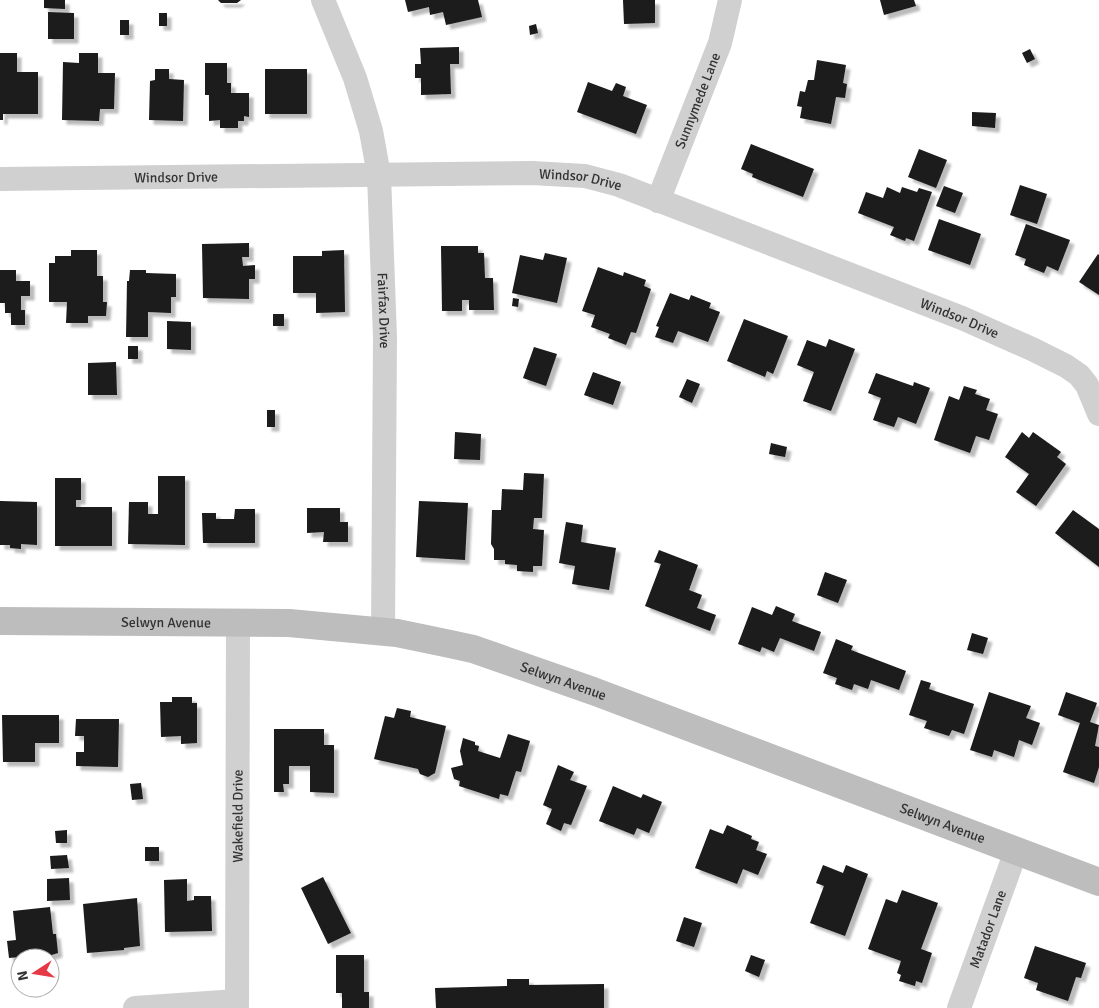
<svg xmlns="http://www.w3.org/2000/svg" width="1099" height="1008" font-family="Signika,sans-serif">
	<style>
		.building { fill: #1a1a1a; filter: url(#shadow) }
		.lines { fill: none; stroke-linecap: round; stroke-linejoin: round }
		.street { stroke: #d0d0d0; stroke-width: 24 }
		.secondary { stroke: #bdbdbd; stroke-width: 28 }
		.labels { text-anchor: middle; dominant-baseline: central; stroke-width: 5; stroke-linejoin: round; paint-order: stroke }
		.street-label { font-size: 14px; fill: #333; stroke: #fff }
	</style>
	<defs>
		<filter id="shadow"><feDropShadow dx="4.5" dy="4.5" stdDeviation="1" flood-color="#0004"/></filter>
	</defs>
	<rect width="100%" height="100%" fill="#fff"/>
	<path class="building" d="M44,0H65V9L44,8Z
		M218,0H241L237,3H221Z
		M405,0H478L482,17L446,25L443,12L430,15L429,7L408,12Z
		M623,0H655V23L624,24Z
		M880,0H914L916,6L884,15Z
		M48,12L74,13V39H48Z
		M159,13H167V26H159Z
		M120,20H129V35H120Z
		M536,24L538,33L530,35L529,26Z
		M459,47V64H450L451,94L421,95V78H415V64H421L420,48Z
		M1030,49L1035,59L1027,63L1022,53Z
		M0,53H17V72H38V114H3V120H0Z
		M79,53H98V73H115L114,109H100L99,121L62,120L63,62L79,63Z
		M817,60L846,65L843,83L847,84L845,98L836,97L831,124L800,118L802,107L797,106L800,91L805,92L808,80H814Z
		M205,63H227V83H231V93H249V117L244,116V121H238V128H220V120L209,121V95H205Z
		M155,69H169V79L184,80L183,121L149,120L150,81L155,80Z
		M265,69H307V114H265Z
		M588,82L612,91L616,83L626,87L623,96L647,105L636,134L577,112Z
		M972,112L996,113L995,128L972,126Z
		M751,144L814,169L803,197L752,177L753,174L741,169Z
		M919,149L947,160L936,188L908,177Z
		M1020,185L1047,194L1037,224L1010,215Z
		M944,186L963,193L955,213L936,206Z
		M887,187L900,193L902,187L917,192L919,188L932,192L914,241L906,238L905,241L890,235L894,227L858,213L866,192L883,198Z
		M939,219L981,234L970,265L928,250Z
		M1026,224L1070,240L1058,271L1047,266L1044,273L1024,265L1026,259L1015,255Z
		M249,243V257H242L243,266L255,265V279H249V299L203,298L202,244Z
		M441,246H478V253H484L485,278H493L494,310H469V300H462V311H442Z
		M71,250H97V276H103V302H107L106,316H88V323H66L67,302H49V263H55V256H71Z
		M344,250L345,312L316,313V293H293V256H322V251Z
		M545,253L567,258L557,303L512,293L520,255L543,260Z
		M1098,254L1099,255V295L1079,282Z
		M598,267L623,276L624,272L646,280L644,286L651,289L636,333L631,332L626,345L608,338L610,334L591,327L595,315L582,311Z
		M0,270H16V281H30V296H21V310H25V325H11V313H5V303H0Z
		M130,270H146V273L176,274V297H171V313L148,312V337H126L127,281H129Z
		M670,293L689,300L691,295L711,303L709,308L720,312L708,342L678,331L673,343L655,337L659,327L656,326Z
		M513,298L519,299L518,307L512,306Z
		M273,314H284V326H273Z
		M744,319L788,336L773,374L767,371L765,377L727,361Z
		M167,321L191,322V350L167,349Z
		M829,339L855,349L831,411L803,401L814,372L797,365L807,340L826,347Z
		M128,346H138V359H128Z
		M534,347L557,354L546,386L523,378Z
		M116,362L117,395H88V363Z
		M593,372L621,382L613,405L584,395Z
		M876,373L913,386L914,382L930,388L916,424L898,417L894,427L873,420L881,398L868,393Z
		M687,379L700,384L692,403L679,397Z
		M964,386L977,390L975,394L990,399L986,410L998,414L989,440L976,436L970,453L934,440L949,396L959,400Z
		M267,410H275V427H267Z
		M455,432L481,434L480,460L454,459Z
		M1022,432L1029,438L1033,432L1061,452L1057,457L1066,464L1036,506L1016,492L1029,474L1005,457Z
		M771,443L787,447L785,457L769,454Z
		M524,473L544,474L542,518H534L533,529L544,530L542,566H533V572L517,571V565L505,564V560H494V549L491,544L492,510H501L502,489L523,490Z
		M158,476H185V545L128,544L129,502H148V514H158Z
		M55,478H81V500H76V507H112V546H55Z
		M0,501L37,502V545L21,544V549L10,548V545H0Z
		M419,501L468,503L465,560L416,557Z
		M307,508H340V522H348V542H323L324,532L307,533Z
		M235,509H255V543H203L202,513H216V519H234Z
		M1073,510L1099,529V567L1055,533Z
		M566,522L583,525L581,542L616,548L609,590L572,584L575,566L559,563Z
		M659,550L698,565L689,590L702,595L697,608L716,615L710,631L645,606L661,564L654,562Z
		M825,572L847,580L838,603L817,595Z
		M776,606L795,614L792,621L821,632L814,651L780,638L774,652L762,647L760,652L738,644L752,607L772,615Z
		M972,633L988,638L983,654L967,650Z
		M836,639L853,646L851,650L906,671L899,690L871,680L868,689L854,684L852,690L835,684L837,678L823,673Z
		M921,680L931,683L929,689L974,704L964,734L952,730L949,736L924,728L927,721L909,715Z
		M989,692L1031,706L1026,718L1040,723L1032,745L1019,740L1014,757L994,750L992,757L970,750Z
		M1066,692L1097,703L1090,722L1099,725L1095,746L1099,747V767L1094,783L1063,772L1080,723L1058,715Z
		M172,697H192V703H197V743L181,744V736L161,737L160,702H172Z
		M397,708L411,711L410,717L446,726L435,773L428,777L420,774L418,769L374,759L385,716L394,718Z
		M2,715H59V743H35V762H3Z
		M76,719H119L118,767L76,766V752H84V736H75Z
		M274,729H324V745H334V793L310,792V766H289V784H283L284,792H274Z
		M508,734L530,741L521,772L516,771L508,796L500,794L499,799L459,786L460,781L454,779L451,768L463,765L460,751L463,738L475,742V745L479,746L478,751L500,758Z
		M558,765L574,772L570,780L587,786L571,825L564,823L561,831L546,824L552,809L543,805Z
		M141,783L143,799L132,800L130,784Z
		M613,786L641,798L643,794L662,802L649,833L637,828L634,835L599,821Z
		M727,825L752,836L751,839L759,842L756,850L767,854L758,875L743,869L737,884L695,868L710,829L723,834Z
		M67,830V843H56L55,831Z
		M145,847H159V861H145Z
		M67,855L69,868L51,869L50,856Z
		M823,865L843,873L846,865L868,874L845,936L810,923L824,886L816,883Z
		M323,877L351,933L328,944L301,888Z
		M69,878L70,900L47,901V879Z
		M187,879V901L194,900V896H211L212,931L165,932L164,880Z
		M902,890L938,903L921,949L932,953L922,983L916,981L915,986L899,981L901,975L897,973L901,961L868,949L886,899L897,903Z
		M137,898L140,946L124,948V950L87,953L83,904Z
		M50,907L53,934H56L58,953L42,958H30V956L9,958L7,941L16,940L13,911Z
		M684,917L702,923L694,947L676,941Z
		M1035,946L1086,963L1081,978L1076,977L1068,1001L1036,990L1038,983L1024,978Z
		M336,955H364V992H369V1008H342V993H336Z
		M751,955L765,960L759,977L745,971Z
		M507,979H529V985L604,984V1008H436L435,988L507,986Z"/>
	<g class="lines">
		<g class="street">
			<path id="s1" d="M323,0L355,78L371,131L379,175L385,337L383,632"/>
			<path id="s2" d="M0,179L532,173L585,176L619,185L962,318L1032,349L1066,366L1079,375L1087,385L1099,414"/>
			<path id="s3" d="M658,201L720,43L730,0"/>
			<path d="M135,1008L237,1001"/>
			<path id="s4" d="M237,1008L238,622"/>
			<path id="s5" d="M959,1008L1016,851"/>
		</g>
		<path class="secondary" id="s6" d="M0,621L289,623L397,633L450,644L473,649L593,691L1099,882"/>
	</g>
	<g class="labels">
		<g class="street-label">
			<text stroke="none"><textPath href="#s3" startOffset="108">Sunnymede Lane</textPath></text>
			<text stroke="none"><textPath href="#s2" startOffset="176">Windsor Drive</textPath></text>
			<text stroke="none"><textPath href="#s2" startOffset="581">Windsor Drive</textPath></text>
			<text stroke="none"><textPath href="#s1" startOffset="320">Fairfax Drive</textPath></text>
			<text stroke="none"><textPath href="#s2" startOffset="986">Windsor Drive</textPath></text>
			<text stroke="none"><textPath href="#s6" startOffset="166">Selwyn Avenue</textPath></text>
			<text stroke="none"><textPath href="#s6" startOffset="571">Selwyn Avenue</textPath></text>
			<text stroke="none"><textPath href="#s4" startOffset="192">Wakefield Drive</textPath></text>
			<text stroke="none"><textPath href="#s6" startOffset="976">Selwyn Avenue</textPath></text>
			<text stroke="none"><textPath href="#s5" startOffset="84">Matador Lane</textPath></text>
		</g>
	</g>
	<g transform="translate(35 973) rotate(258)"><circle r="24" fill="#ffffff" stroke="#adadad"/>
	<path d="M0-4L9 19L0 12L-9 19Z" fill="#e63946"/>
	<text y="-8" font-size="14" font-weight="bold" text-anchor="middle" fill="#333333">N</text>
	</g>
</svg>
